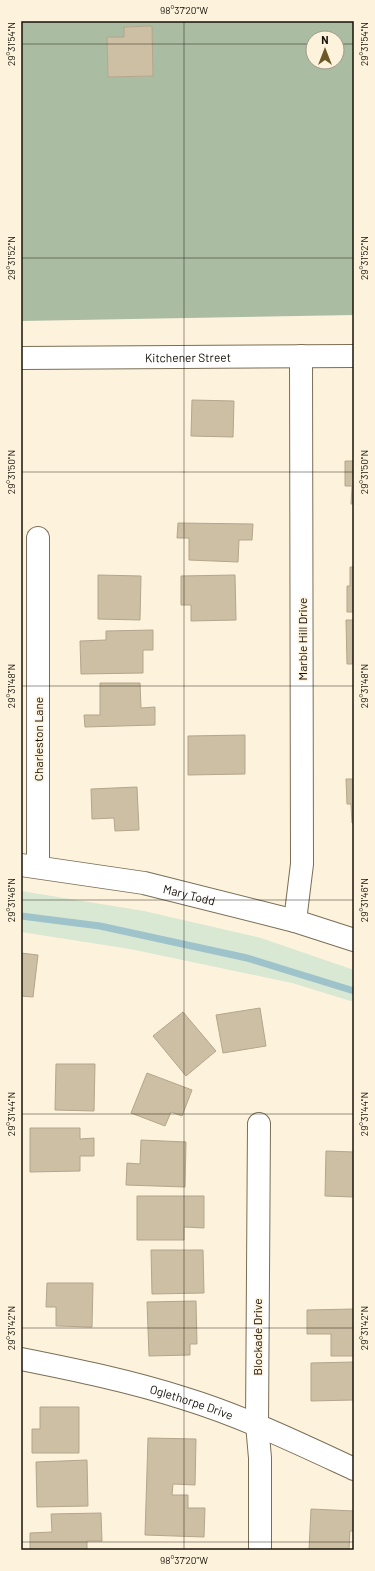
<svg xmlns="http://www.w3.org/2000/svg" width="375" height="1571" font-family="Barlow,sans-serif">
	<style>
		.green { fill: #d9e8d3 }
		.forest { fill: #aabca2; fill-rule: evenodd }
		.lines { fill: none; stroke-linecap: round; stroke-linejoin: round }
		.stream { stroke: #9ec3cb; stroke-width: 7 }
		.building { fill: #cdbfa3; stroke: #b3a68d }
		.minor-casing { stroke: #7a6e56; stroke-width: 24 }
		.minor { stroke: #fff; stroke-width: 22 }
		.ticks { fill: none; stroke: #171209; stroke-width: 1; stroke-opacity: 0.45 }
		.labels { text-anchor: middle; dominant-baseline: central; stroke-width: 3; stroke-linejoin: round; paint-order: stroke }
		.street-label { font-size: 12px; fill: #171209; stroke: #fdf2dc }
		.neatline { fill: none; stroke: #171209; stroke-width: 1.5 }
		.ticks-label { font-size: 10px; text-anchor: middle; fill: #171209 }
	</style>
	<rect width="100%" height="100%" fill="#fdf2dc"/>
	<path class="green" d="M21,891L144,911L261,938L354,970V1002L292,983L130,949L21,932Z"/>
	<path class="forest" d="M21,21H354V315L21,321ZM151,26L153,76L108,77L107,37H124V27ZM313,38H337V62H313Z"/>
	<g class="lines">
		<path class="stream" d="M21,916L100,926L247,958L354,991"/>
	</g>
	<path class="building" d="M152,26L153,76L108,77L107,37H124V27Z
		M192,400L234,401L233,437L191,436Z
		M345,461H354V504H351L352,486H345Z
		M178,523L253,524L252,540H239L238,562L189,560V538H177Z
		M350,567H354V612H347V586H350Z
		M98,575L141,576L140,620L98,619Z
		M235,575L236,620L191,621V605H181V576Z
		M346,620H354V664H347Z
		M153,630V650H143V673L81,674L80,641L106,640V631Z
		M100,683H140L141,708L155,707V725L85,727L84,715H100Z
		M245,735V774L188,775V736Z
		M346,779H354V823H352L351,804H347Z
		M137,787L139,830L115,831L114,818L92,819L91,789Z
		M21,953L38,955L33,997L21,996Z
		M260,1008L266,1046L223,1053L216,1015Z
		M183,1012L216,1051L186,1076L153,1036Z
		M56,1064H95L94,1111L55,1110Z
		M147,1073L192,1090L182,1116L171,1112L165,1126L131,1113Z
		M30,1128H80V1139L94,1138V1156H80V1171L30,1172Z
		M141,1140L186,1142L185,1187L126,1185L127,1163L140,1164Z
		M326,1151L354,1152V1197L325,1196Z
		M137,1196H204V1228L184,1227V1240H137Z
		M151,1250H203L204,1293L152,1294Z
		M47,1283H93L92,1327L56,1326V1307H46Z
		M196,1301L197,1344H190V1355L149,1356L147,1302Z
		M354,1309V1356H331V1334H307V1310Z
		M354,1362V1400L311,1401V1363Z
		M40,1407H79V1453H32V1429H40Z
		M148,1438L196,1439L195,1485L173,1484L172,1495H188V1508H205L204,1537L145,1535Z
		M87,1460L88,1506L37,1507L36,1462Z
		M311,1509L354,1511V1531H350L349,1550H309Z
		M101,1513L102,1541H87V1550H30V1533L52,1532L51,1514Z"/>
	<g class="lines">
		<g class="minor-casing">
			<g id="minor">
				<path id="s1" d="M21,358L354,356"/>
				<path id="s2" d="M21,865L144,883L295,921L354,940"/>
				<path d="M38,867V538"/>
				<path d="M295,921L302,864L301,356"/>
				<path d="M259,1124L257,1424L260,1458V1550"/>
				<path id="s3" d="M21,1359C76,1370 130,1381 183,1398C242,1416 298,1443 354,1469"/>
			</g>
		</g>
		<use href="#minor" class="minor"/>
	</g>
	<path class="ticks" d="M184,21V1550M21,44H313M337,44H354M21,258H354M21,472H354M21,686H354M21,900H354M21,1114H354M21,1328H354M21,1542H354"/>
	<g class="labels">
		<g class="street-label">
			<text stroke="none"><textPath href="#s1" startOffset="167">Kitchener Street</textPath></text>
			<text transform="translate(302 639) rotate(-90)">Marble Hill Drive</text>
			<text transform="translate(38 739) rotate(-90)">Charleston Lane</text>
			<text stroke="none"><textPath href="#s2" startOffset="171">Mary Todd</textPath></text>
			<text transform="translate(257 1337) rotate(-90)">Blockade Drive</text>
			<text stroke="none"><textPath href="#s3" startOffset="176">Oglethorpe Drive</textPath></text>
		</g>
	</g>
	<rect width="375" height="1571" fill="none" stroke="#fdf2dc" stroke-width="44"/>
	<g transform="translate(325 50)"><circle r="19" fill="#fdf2dc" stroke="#a19888"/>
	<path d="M0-3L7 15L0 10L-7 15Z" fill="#6d5928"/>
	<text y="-6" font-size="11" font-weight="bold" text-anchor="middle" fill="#171209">N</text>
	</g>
	<rect x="22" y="22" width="331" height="1527" class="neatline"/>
	<g class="ticks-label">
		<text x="184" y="14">98°37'20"W</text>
		<text transform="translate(11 44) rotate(-90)" y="4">29°31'54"N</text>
		<text transform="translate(364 44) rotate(-90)" y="4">29°31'54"N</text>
		<text transform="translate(11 258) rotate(-90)" y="4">29°31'52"N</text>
		<text transform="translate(364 258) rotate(-90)" y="4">29°31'52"N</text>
		<text transform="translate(11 472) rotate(-90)" y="4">29°31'50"N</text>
		<text transform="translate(364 472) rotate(-90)" y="4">29°31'50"N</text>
		<text transform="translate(11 686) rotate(-90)" y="4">29°31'48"N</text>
		<text transform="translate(364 686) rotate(-90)" y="4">29°31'48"N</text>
		<text transform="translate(11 900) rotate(-90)" y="4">29°31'46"N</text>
		<text transform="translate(364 900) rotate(-90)" y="4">29°31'46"N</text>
		<text transform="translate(11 1114) rotate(-90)" y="4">29°31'44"N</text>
		<text transform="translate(364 1114) rotate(-90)" y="4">29°31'44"N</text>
		<text transform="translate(11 1328) rotate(-90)" y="4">29°31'42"N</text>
		<text transform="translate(364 1328) rotate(-90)" y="4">29°31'42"N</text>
		<text x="184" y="1564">98°37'20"W</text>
	</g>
</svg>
